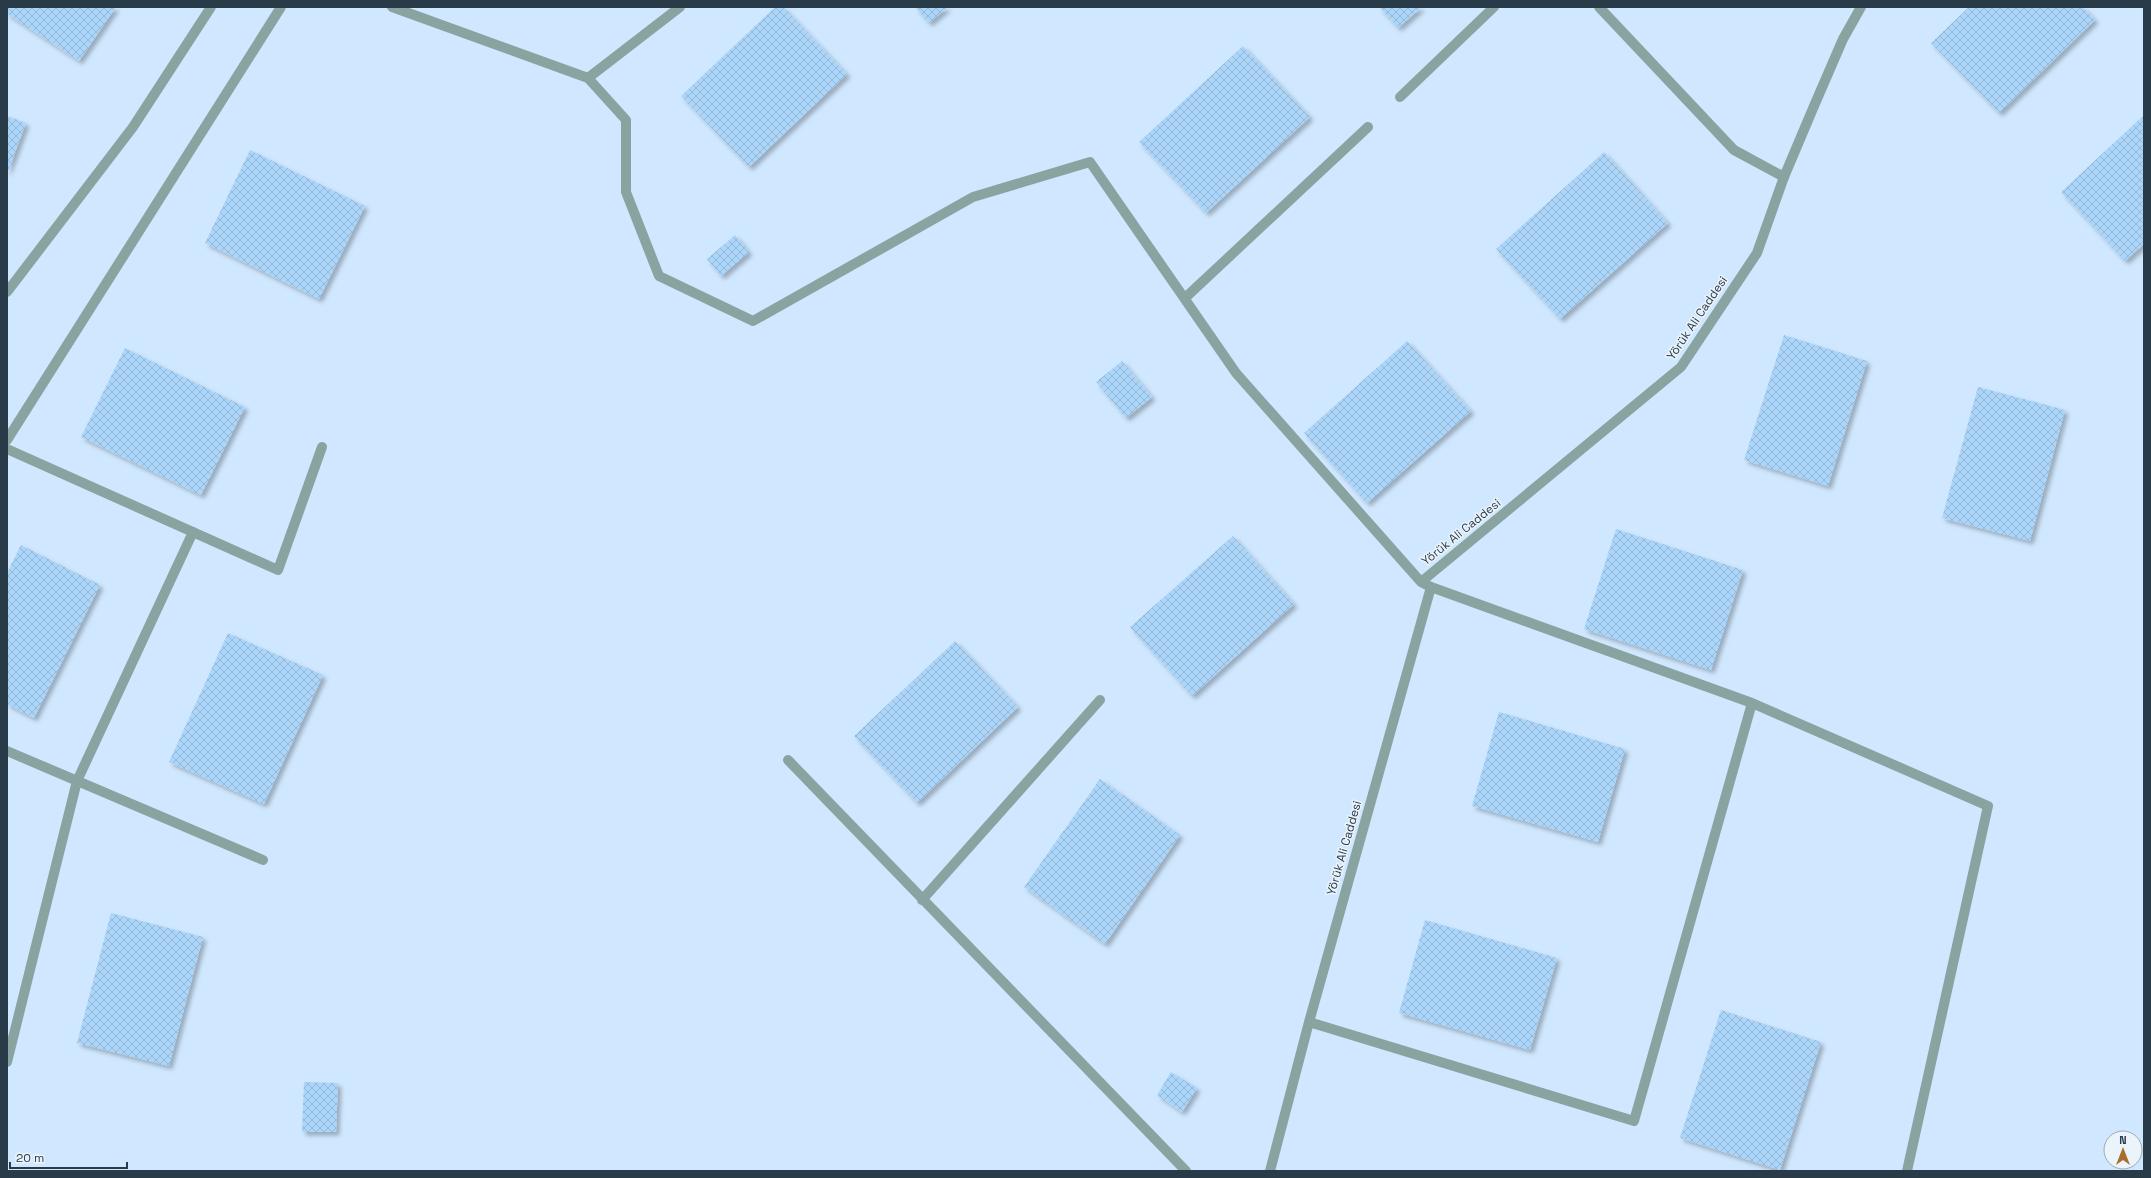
<svg xmlns="http://www.w3.org/2000/svg" width="2151" height="1178" font-family="'Space Grotesk',sans-serif">
	<style>
		.building { fill: url(#building-cross-hatch); filter: url(#shadow) }
		.lines { fill: none; stroke-linecap: round; stroke-linejoin: round }
		.service { stroke: #89a4a0; stroke-width: 10 }
		.minor { stroke: #89a4a0; stroke-width: 10 }
		.tertiary { stroke: #89a4a0; stroke-width: 10 }
		.labels { text-anchor: middle; dominant-baseline: central; stroke-width: 3; stroke-linejoin: round; paint-order: stroke }
		.street-label { font-size: 12px; fill: #293a48; stroke: #ebf3fb }
	</style>
	<defs>
		<pattern id="building-cross-hatch" width="8" height="8" patternUnits="userSpaceOnUse"><rect width="8" height="8" fill="#acd5fa"/><path d="M0 0l8 8M0 8l8-8" fill="none" stroke="#94b8d8"/></pattern>
		<filter id="shadow"><feDropShadow dx="3.5" dy="3.5" stdDeviation="2" flood-color="#0004"/></filter>
	</defs>
	<rect width="100%" height="100%" fill="#d0e8ff"/>
	<path class="building" d="M7,7H116L79,61L7,14Z
		M775,7H783L847,74L749,167L681,96Z
		M915,7H948L929,23Z
		M1379,7H1422L1398,28Z
		M1969,7H2083L2095,20L1999,113L1931,43Z
		M1243,46L1310,117L1206,213L1139,142Z
		M2144,115V244L2125,261L2061,192Z
		M7,116L26,123L7,174Z
		M250,150L365,206L319,299L205,243Z
		M1604,152L1668,223L1560,319L1496,249Z
		M735,235L749,252L721,276L707,259Z
		M1784,335L1867,361L1828,486L1744,460Z
		M1407,341L1471,411L1367,503L1304,433Z
		M125,348L245,407L201,495L81,437Z
		M1122,361L1152,397L1126,418L1096,382Z
		M1978,387L2065,410L2030,541L1942,518Z
		M1616,529L1743,570L1711,670L1584,629Z
		M1233,536L1294,604L1192,696L1130,627Z
		M21,545L100,585L34,718L7,704V573Z
		M228,633L323,675L264,804L169,762Z
		M955,641L1018,707L917,803L854,736Z
		M1499,712L1625,749L1598,842L1472,806Z
		M1100,779L1180,835L1105,944L1024,887Z
		M111,913L203,937L169,1066L77,1043Z
		M1425,920L1557,958L1530,1050L1399,1013Z
		M1721,1010L1821,1042L1780,1170L1680,1138Z
		M1171,1072L1197,1088L1182,1112L1157,1095Z
		M304,1082L338,1083L336,1132H302Z"/>
	<g class="lines">
		<path class="service" d="M1599,7L1734,150L1784,177
			M1400,97L1494,7
			M1185,298L1368,127
			M7,449L278,570L322,447
			M7,751L263,860"/>
		<path class="minor" d="M392,7L588,78L626,120V192L659,276L753,321L973,197L1090,162L1236,373L1421,582
			M588,78L680,7
			M1431,587L1752,703
			M788,760L1186,1171
			M922,900L1100,700
			M1309,1022L1634,1121L1752,703L1988,806L1907,1171
			M7,1062L77,781L193,532
			M1270,1171L1309,1022L1431,587L1421,582L1681,367L1757,253L1784,177L1814,106L1843,39L1861,7"/>
		<path class="tertiary" d="M7,292L133,127L211,7
			M7,440L281,7"/>
	</g>
	<g class="labels">
		<g class="street-label">
			<text transform="translate(1697 318) rotate(-56)">Yörük Ali Caddesi</text>
			<text transform="translate(1461 532) rotate(-39)">Yörük Ali Caddesi</text>
			<text transform="translate(1344 848) rotate(-74)">Yörük Ali Caddesi</text>
		</g>
	</g>
	<rect width="2151" height="1178" fill="none" stroke="#293a48" stroke-width="16"/>
	<g transform="translate(2123 1150)"><circle r="19" fill="#ebf3fb" stroke="#9da9b3"/>
	<path d="M0-3L7 15L0 10L-7 15Z" fill="#a86e2e"/>
	<text y="-6" font-size="11" font-weight="bold" text-anchor="middle" fill="#293a48">N</text>
	</g>
	<path d="M10 1162v6h117v-6" fill="none" stroke="#293a48" stroke-width="2"/>
	<text x="16" y="1162" font-size="12" fill="#293a48" stroke="#ebf3fb" stroke-width="3" paint-order="stroke">20 m</text>
</svg>
